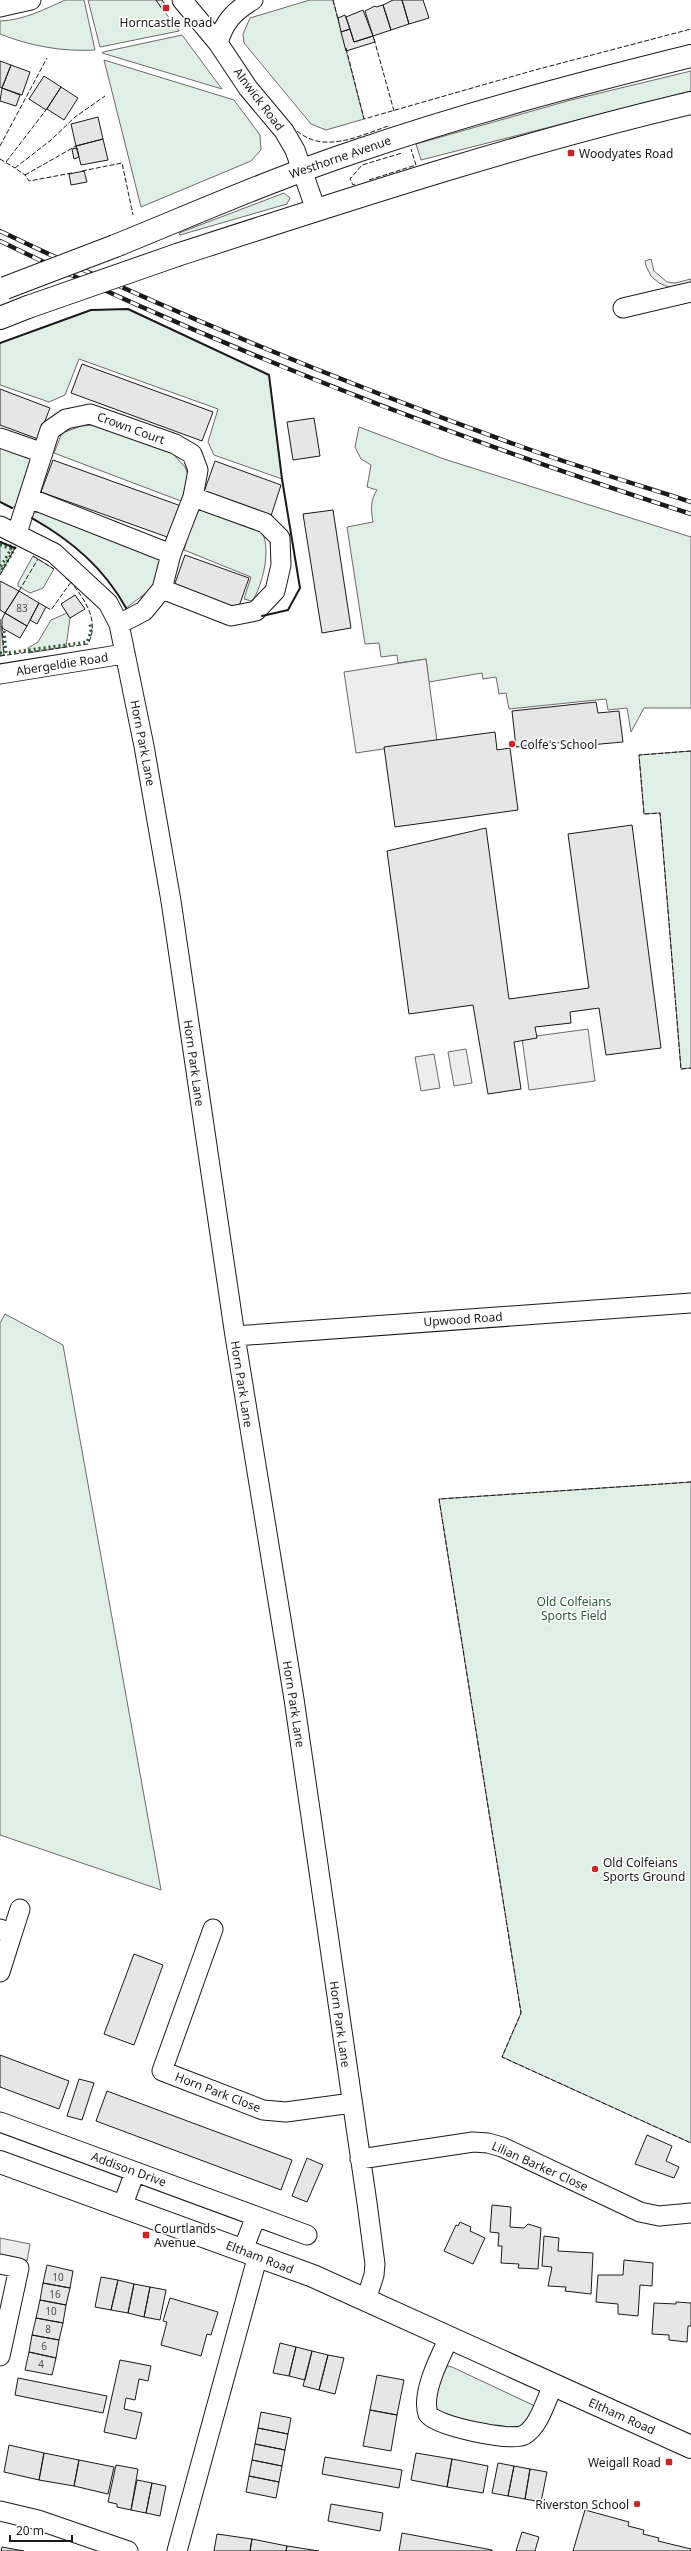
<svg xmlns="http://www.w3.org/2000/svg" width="691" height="2551" font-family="'Noto Sans',sans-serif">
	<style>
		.green { fill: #e0efe3; stroke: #6a6a6a }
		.parking { fill: #ededed; stroke: #6a6a6a }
		.building { fill: #e6e6e6; stroke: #1a1a1a }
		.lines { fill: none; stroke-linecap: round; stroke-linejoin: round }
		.minor-casing { stroke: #1a1a1a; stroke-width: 21 }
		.trunk-casing { stroke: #1a1a1a; stroke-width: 24 }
		.minor { stroke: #fff; stroke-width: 19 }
		.trunk { stroke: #fff; stroke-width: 22 }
		.rail-casing { stroke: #1a1a1a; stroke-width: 4.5 }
		.rail { stroke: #fff; stroke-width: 3; stroke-dasharray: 9; stroke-linecap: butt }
		.trunk-bridge-casing { stroke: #1a1a1a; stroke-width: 24; stroke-linecap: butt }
		.trunk-bridge { stroke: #fff; stroke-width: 22 }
		.hedge { stroke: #2b5a34; stroke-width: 3; stroke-dasharray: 2 3; stroke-linecap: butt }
		.fence { stroke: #1a1a1a; stroke-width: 1; stroke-dasharray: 5 2; stroke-linecap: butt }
		.wall { stroke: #1a1a1a; stroke-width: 2 }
		.poi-dot { fill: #c62828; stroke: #fff; stroke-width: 1.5 }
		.labels { text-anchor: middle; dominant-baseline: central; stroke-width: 3; stroke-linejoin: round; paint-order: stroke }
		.number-label { font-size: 10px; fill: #4d4d4d }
		.poi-label { font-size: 12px; fill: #1a1a1a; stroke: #fff; text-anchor: start }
		.street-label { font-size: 12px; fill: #1a1a1a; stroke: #fff }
		.park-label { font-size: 12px; fill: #2b5a34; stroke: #fff }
	</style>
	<rect width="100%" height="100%" fill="#fff"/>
	<path class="green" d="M65,0H84L95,50C63,52 30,46 0,34V21C24,20 43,10 65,0Z
		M88,0H156L179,31L100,47Z
		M310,0H333L364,119L326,130L311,124L244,43L243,34L250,18Z
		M182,35L222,89L102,53L103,52Z
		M104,60L234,100L260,135L261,150L251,161L141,207Z
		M691,71V91L421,160L416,144L571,100Z
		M284,193L290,198L287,204L180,235L179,233Z
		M128,309L269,375L282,479L214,455L208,442L218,409L79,359L65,395L49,402L0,385V343L91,310Z
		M93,425L172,453L185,467L189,477L181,501L54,453L62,433L81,426Z
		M359,427L444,459L691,537V708H644L631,732L627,708L608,710L606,699L509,709L506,693L499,694L496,677L483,679L482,673L429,682L426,659L398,663L397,655L381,657L379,643L365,644L347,527L373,522C371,511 370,500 377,490L367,487L371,465L361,459L355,447Z
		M0,447L31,459L19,504L12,508L0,502Z
		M196,507L261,531C272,546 263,586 252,601L244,599L251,577L184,550Z
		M50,511L155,556L161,561L154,587L126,608C104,568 72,541 32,519L33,513Z
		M0,542L15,548L1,573L0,572Z
		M33,556L54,569L43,588L30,593L18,586V583Z
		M67,613L70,618L66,647L29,653L28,648L38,642L51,620Z
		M0,619L4,655L0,656Z
		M691,751V1068L681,1069L660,813L644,814L639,755Z
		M5,1314L63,1345L161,1890L0,1835V1323Z
		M691,1482V2143L502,2057L521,2013L439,1499Z
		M448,2366L452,2367L537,2407L520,2432L438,2415C433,2401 433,2375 448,2366Z"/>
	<path class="parking" d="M651,259L654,271L667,282L675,283L691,279V284L671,288L659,283L651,276L646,266L645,261Z
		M426,659L437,741L356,753L344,672Z
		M588,1029L595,1081L529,1090L522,1038Z
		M466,1049L472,1083L454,1086L448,1052Z
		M434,1054L440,1088L421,1091L415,1057Z
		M0,2238L30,2244L27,2261L0,2255Z"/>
	<path class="building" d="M156,0H162L166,6L162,9Z
		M402,0H423L429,18L409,24Z
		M402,0L409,24L391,30L383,5L393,0Z
		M383,5L391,30L373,36L365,11L375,6L376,7Z
		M363,10L373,36L354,42L346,17Z
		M345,15L350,29L341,32L338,18Z
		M350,29L354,42L373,36L375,42L346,51L341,32Z
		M0,61L11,65L2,88L0,87Z
		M11,65L30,72L22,95L2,88Z
		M44,76L61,87L46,110L29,99Z
		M61,87L78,98L64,120L47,109Z
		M2,88L20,95L16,106L0,101Z
		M98,117L103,139L76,146L71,124Z
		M103,139L108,160L81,165L76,146Z
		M77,148L79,157L74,159L72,149Z
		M84,171L87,182L71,185L69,174Z
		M82,364L213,412L202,441L71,393Z
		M0,389L50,408L38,439L0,425Z
		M314,418L320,456L293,460L287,422Z
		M53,460L181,506L170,538L41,492Z
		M215,461L281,485L271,516L204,492Z
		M333,510L351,628L322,633L303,514Z
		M185,555L249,578L238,609L174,586Z
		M0,581L19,591L5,613L0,610Z
		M19,591L39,603L27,626L5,613Z
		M75,595L85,609L70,618L61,604Z
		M39,603L46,607L37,624L30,620Z
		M5,613L27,626L20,638L2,628V619Z
		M596,702L598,713L619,711L623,742L567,747L566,742L516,747L512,711Z
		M495,732L497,750L510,748L518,810L395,827L384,747Z
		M632,825L661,1048L606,1055L599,1008L570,1012L571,1023L535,1027L537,1038L514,1042L521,1089L488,1094L473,1005L409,1014L387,851L486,828L509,999L589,988L568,834Z
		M134,1954L163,1965L134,2045L104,2034Z
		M0,2055L69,2081L59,2109L0,2087Z
		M79,2079L94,2083L82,2120L67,2116Z
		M107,2091L292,2160L281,2190L96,2121Z
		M647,2135L672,2146L666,2161L679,2167L674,2178L635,2164Z
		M307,2158L323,2165L307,2202L292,2196Z
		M492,2205L511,2207L510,2227L524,2228L528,2224L541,2228L538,2269L518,2268L519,2264L501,2263L502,2246H498L499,2233L490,2232Z
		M460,2222L471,2227L470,2231L485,2238L473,2264L444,2251L456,2225L458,2226Z
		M544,2236L559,2238L558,2251L593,2253L591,2294L565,2291L566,2287L548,2286L552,2267L542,2266Z
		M624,2260L653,2263L652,2286L640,2285L638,2316L618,2314V2304L596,2302L598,2275H623Z
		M47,2265L73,2271L70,2288L43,2283Z
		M101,2277L118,2280L111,2310L95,2307Z
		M118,2280L134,2284L128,2313L111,2310Z
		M43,2283L70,2288L66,2305L40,2300Z
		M134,2284L150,2287L144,2317L128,2313Z
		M150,2287L166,2290L160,2320L144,2317Z
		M170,2298L218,2312L211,2335L207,2334L201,2356L161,2345L167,2322L163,2321Z
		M40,2300L66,2305L63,2323L36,2318Z
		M676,2302L691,2303V2326H688L687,2342L669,2340V2335L652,2334L654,2303L676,2304Z
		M36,2318L63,2323L59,2340L32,2335Z
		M32,2335L59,2340L56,2358L29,2352Z
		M280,2343L296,2347L289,2376L273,2373Z
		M296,2347L312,2351L305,2380L289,2376Z
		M312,2351L328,2355L319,2390L303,2386Z
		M29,2352L56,2358L52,2375L25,2370Z
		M328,2355L344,2358L335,2394L319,2390Z
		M120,2360L151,2366L148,2381L139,2379L135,2400L126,2398L124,2409L142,2413L136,2439L104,2432Z
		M377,2375L404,2380L397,2415L370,2410Z
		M18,2378L107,2396L103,2413L15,2395Z
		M370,2410L397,2415L391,2451L363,2446Z
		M261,2412L291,2418L288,2434L258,2428Z
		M258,2428L288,2434L285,2450L255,2444Z
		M255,2444L285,2450L282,2466L252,2460Z
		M9,2445L44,2453L39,2480L4,2472Z
		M44,2453L79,2460L74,2486L39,2480Z
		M416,2453L452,2459L447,2487L411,2480Z
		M325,2457L402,2470L399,2488L322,2474Z
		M452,2459L488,2466L483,2493L447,2487Z
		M79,2460L114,2467L108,2494L74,2486Z
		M252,2460L282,2466L279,2482L249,2476Z
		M498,2463L514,2466L508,2496L492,2493Z
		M116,2465L138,2469L131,2510L117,2507V2504L108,2502Z
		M514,2466L530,2469L525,2499L508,2496Z
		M530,2469L547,2472L541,2502L525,2499Z
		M249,2476L279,2482L276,2498L246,2492Z
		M137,2480L152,2483L146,2513L131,2510Z
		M152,2483L166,2486L160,2516L146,2513Z
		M331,2504L383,2513L380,2531L328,2521Z
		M585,2510L629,2522L628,2526L644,2530L643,2534L659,2538L658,2541L691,2549V2551H573Z
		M522,2532L539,2537L535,2551H516Z
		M402,2533L492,2550V2551H399Z
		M217,2534L252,2539L250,2551H214Z
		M252,2539L287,2546L286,2551H250Z
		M287,2546L319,2551H286Z
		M2,2547L24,2551H1Z"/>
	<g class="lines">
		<g class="minor-casing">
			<path id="minor" d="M182,0L218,43L248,88L284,131L295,150L316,210
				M0,7L31,0
				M218,43C224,22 234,11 253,0
				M623,308L691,292
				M0,438L43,453
				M29,498L171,554
				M0,526L54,553L108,603L119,624L144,746L171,901L235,1336L294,1699L367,2203L375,2264L374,2275L366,2300
				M17,533L50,430L66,419L90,414L175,444L192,454L198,470L193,497L171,554L162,589L144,611L119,624
				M162,589L231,616L256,611L275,591L281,565L280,538L265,523L193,497
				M0,674L124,654
				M235,1336L691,1303
				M0,1929L12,1934L0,1972
				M213,1929L162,2071L263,2110L286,2112L352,2103
				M12,1934L20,1909
				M0,2122L307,2235
				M360,2159L473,2142L488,2143L502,2147L640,2212L659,2216L691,2213
				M122,2207L135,2172
				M243,2250L256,2216
				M0,2264L19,2268L0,2356
				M449,2338C440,2357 421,2393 428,2414C435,2426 512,2442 524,2435C539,2427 546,2400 553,2385
				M0,2511L38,2520L128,2551
				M177,2551L258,2255"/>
		</g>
		<g class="trunk-casing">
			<path id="trunk" d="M115,246C194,214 273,179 354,152C464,114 578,84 691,56
				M177,255C347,200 517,144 691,103
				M0,318L28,307
				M0,2162L313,2276L691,2447"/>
		</g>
		<use href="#minor" class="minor"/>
		<use href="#trunk" class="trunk"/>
		<g class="rail-casing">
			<path id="rail" d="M0,231C167,311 339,381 514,444C572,465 632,483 691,502
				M0,241C223,350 455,438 691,514"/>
		</g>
		<use href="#rail" class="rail"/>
		<g class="trunk-bridge-casing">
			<path id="trunk-bridge" d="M5,288L115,246
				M28,307L177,255"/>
		</g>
		<use href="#trunk-bridge" class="trunk-bridge"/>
		<path class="hedge" d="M0,542L15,548L3,569
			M0,545L11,549L0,568L3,569
			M4,631L6,653L87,642L91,632L90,624
			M0,653H2"/>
		<path class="fence" d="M333,0L338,19
			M374,39L394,111
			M346,48L364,119L535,70L691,29
			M297,131C324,154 359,136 388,126
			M0,146L47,58
			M0,159L15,168
			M6,162L46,110
			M82,171L122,163L133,215
			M72,173L29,181L25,175L15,168L51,140L75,117L105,96
			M25,175L76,146
			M369,180L416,165L411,149
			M355,184L353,185L350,179L362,165L402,153
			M33,556L54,569
			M0,575L15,548
			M19,591L38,559
			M46,607L51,610L71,582L64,577
			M2,626L4,655
			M0,656L88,644C100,621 85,600 71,582
			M691,751L639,755L644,814L660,813L681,1069L691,1068
			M691,1482L439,1499L521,2013L502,2057L691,2143"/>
		<path class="wall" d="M0,343L91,310L128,309L269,375L282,479L300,588L288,610L262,616
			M0,502L12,508
			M32,518C72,541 104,568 126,608
			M0,542L15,548"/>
	</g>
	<g class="poi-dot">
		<rect x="162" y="4" width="8" height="8" rx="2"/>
		<rect x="567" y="149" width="8" height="8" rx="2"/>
		<circle cx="512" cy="744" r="4"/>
		<circle cx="595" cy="1869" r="4"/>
		<rect x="142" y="2231" width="8" height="8" rx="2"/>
		<rect x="665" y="2458" width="8" height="8" rx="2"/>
		<circle cx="637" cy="2504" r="4"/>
	</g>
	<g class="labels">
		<g class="number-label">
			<text x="22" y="608">83</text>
			<text x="58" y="2277">10</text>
			<text x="55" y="2294">16</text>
			<text x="51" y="2311">10</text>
			<text x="48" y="2329">8</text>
			<text x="44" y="2346">6</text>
			<text x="41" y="2364">4</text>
		</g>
		<g class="poi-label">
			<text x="166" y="22" text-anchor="middle">Horncastle Road</text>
			<text x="579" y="153">Woodyates Road</text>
			<text x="520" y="744">Colfe's School</text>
			<text x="603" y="1862">Old Colfeians<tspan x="603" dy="14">Sports Ground</tspan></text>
			<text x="154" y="2228">Courtlands<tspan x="154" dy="14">Avenue</tspan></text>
			<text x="661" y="2462" text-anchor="end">Weigall Road</text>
			<text x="629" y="2504" text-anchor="end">Riverston School</text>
		</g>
		<g class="street-label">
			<text transform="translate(259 99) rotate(53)">Alnwick Road</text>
			<text transform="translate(340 157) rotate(-19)">Westhorne Avenue</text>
			<text transform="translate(131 428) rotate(20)">Crown Court</text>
			<text transform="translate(62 664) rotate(-9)">Abergeldie Road</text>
			<text transform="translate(143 743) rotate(79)">Horn Park Lane</text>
			<text transform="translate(194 1063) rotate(82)">Horn Park Lane</text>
			<text transform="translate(463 1319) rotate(-4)">Upwood Road</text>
			<text transform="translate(242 1384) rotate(81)">Horn Park Lane</text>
			<text transform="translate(294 1704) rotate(81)">Horn Park Lane</text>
			<text transform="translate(340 2024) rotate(82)">Horn Park Lane</text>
			<text transform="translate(218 2092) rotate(21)">Horn Park Close</text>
			<text transform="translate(540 2166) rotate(24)">Lilian Barker Close</text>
			<text transform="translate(129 2169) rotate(20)">Addison Drive</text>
			<text transform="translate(260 2257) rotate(21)">Eltham Road</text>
			<text transform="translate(622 2416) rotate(24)">Eltham Road</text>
		</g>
		<g class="park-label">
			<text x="574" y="1601">Old Colfeians<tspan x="574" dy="14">Sports Field</tspan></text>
		</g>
	</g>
	<path d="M10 2535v6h62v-6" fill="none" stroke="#1a1a1a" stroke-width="2"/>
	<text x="16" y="2535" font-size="12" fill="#1a1a1a" stroke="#ffffff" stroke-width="3" paint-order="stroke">20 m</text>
</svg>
